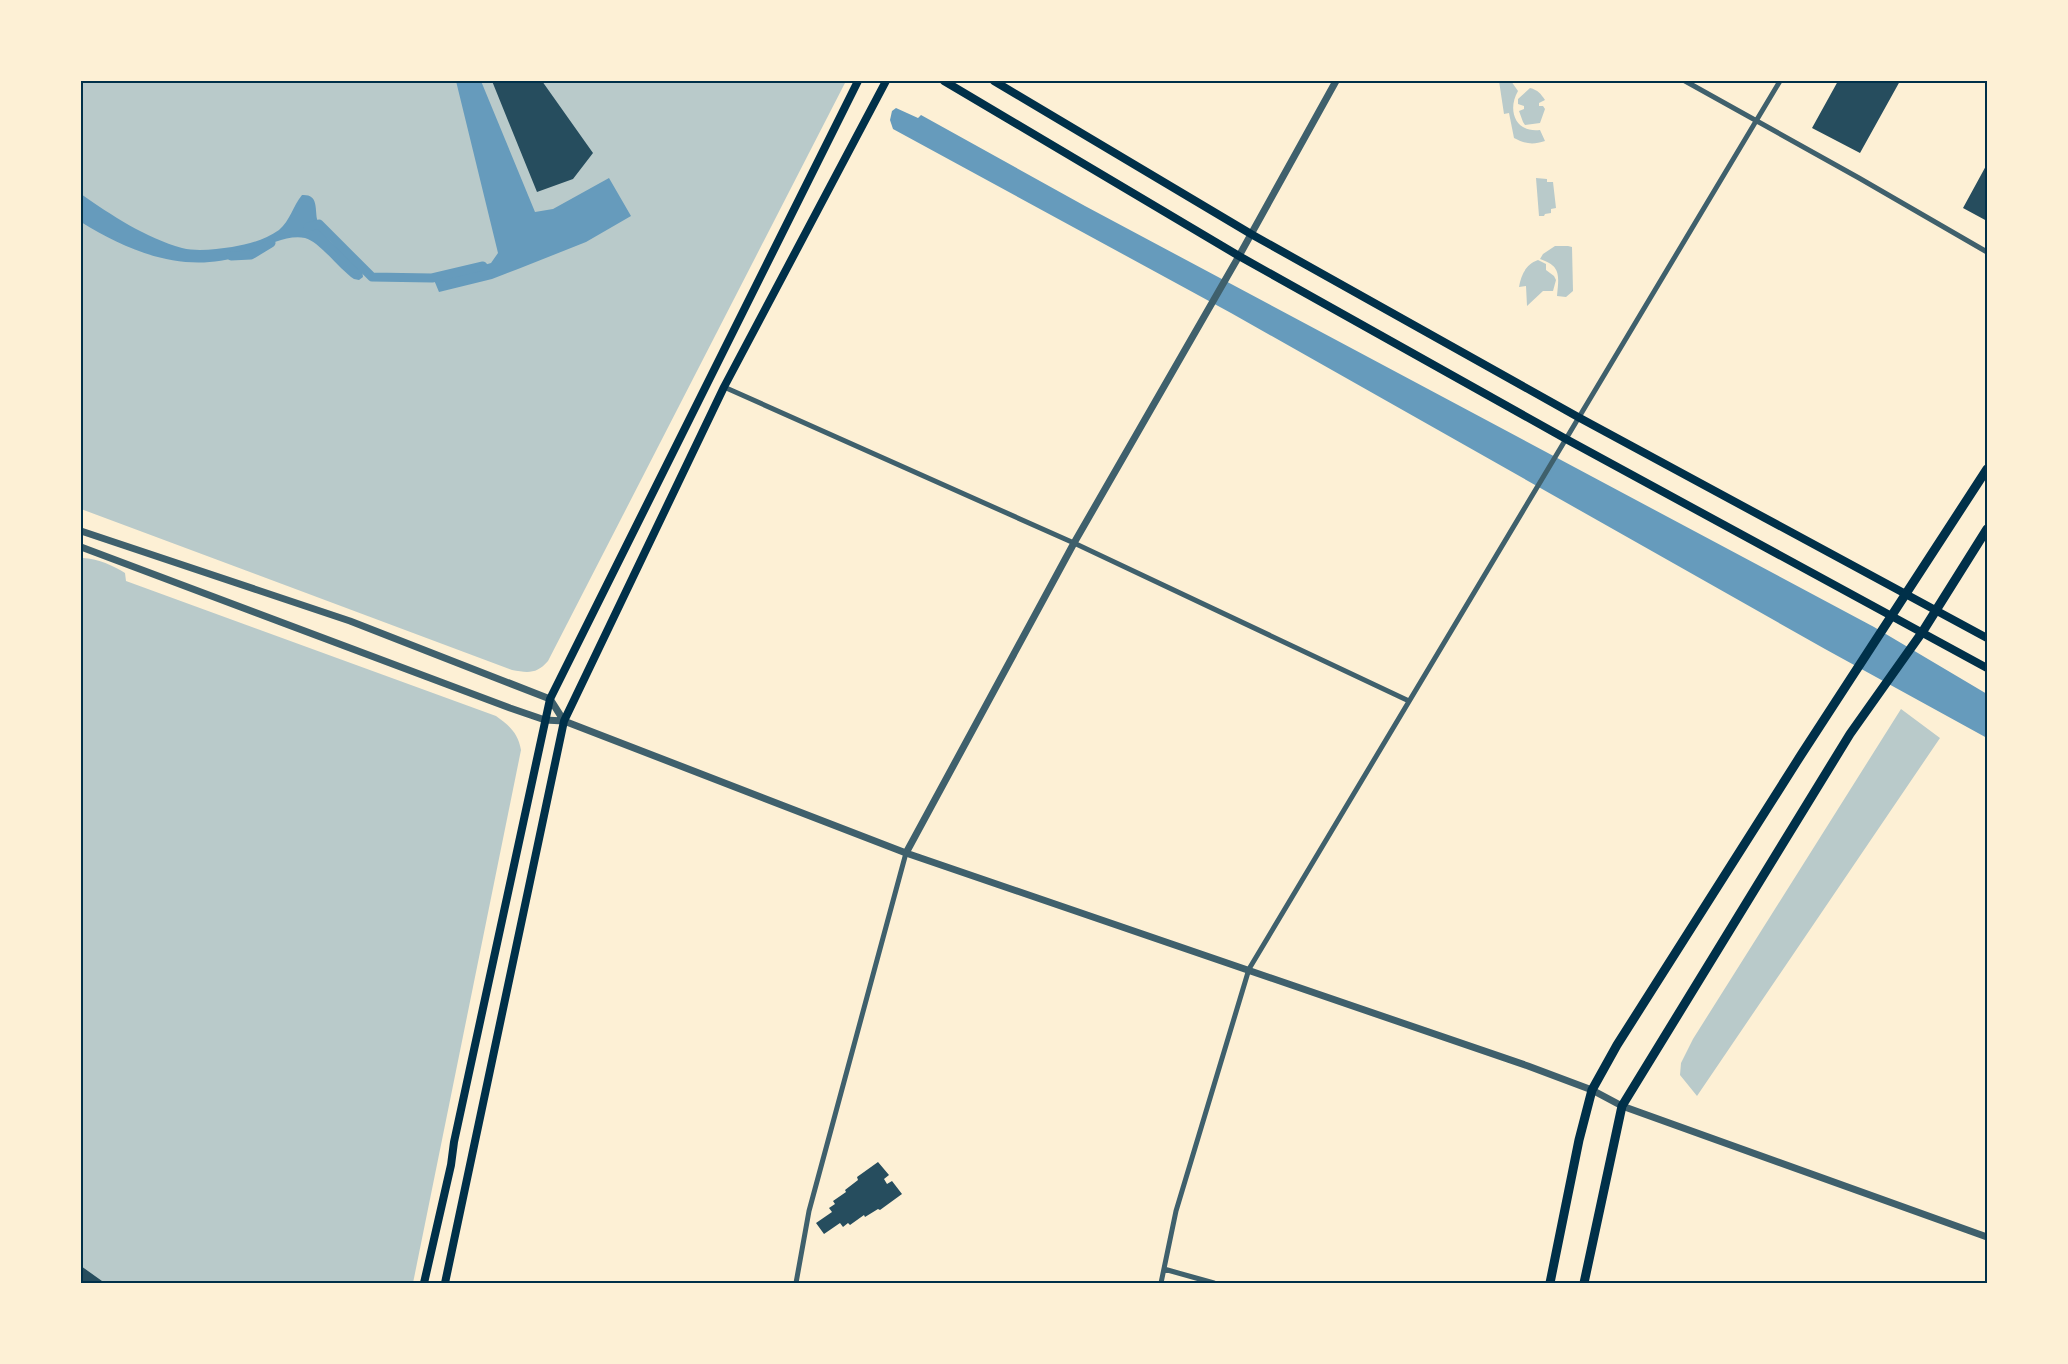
<svg xmlns="http://www.w3.org/2000/svg" width="2068" height="1364" font-family="Ubuntu,sans-serif">
	<style>
		.green { fill: #b9caca }
		.water { fill: #669bbc }
		.lines { fill: none; stroke-linecap: round; stroke-linejoin: round }
		.canal { stroke: #669bbc; stroke-width: 9 }
		.building { fill: #264d5e }
		.minor { stroke: #3f606c; stroke-width: 5 }
		.tertiary { stroke: #3f606c; stroke-width: 7 }
		.secondary { stroke: #003049; stroke-width: 8 }
		.primary { stroke: #003049; stroke-width: 9 }
		.neatline { fill: none; stroke: #003049; stroke-width: 2 }
	</style>
	<rect width="100%" height="100%" fill="#fdf0d5"/>
	<path class="green" d="M81,81H846L548,661C537,674 528,673 512,670L81,509Z
		M1499,81H1511L1518,91C1507,110 1515,133 1540,130L1545,141C1533,145 1525,144 1514,138L1509,113L1504,114Z
		M1530,88C1538,90 1541,94 1545,100L1539,103V106H1543L1545,109L1540,123L1525,125L1523,122L1519,111L1524,109V106L1518,104V99Z
		M1536,178L1547,179V182H1553L1556,208L1551,209V213L1545,214L1544,216H1539Z
		M1555,246H1568L1572,247L1573,291L1566,297L1557,296C1559,275 1561,266 1540,259L1543,254Z
		M1538,260L1546,264V270L1554,276L1556,280L1553,291H1543L1527,306L1526,286L1519,287C1521,275 1526,264 1538,260Z
		M81,558C94,557 115,566 125,573L126,581L496,716C510,726 518,733 521,750L413,1283H81Z
		M1901,709L1940,738L1697,1096L1680,1075L1681,1063L1693,1039Z"/>
	<path class="water" d="M456,81H481L535,212L553,209L609,178L631,216L586,242L518,269L492,279L439,292L434,280L491,263L498,253Z
		M896,108L918,118L921,115L1085,206L1874,627L1987,694V738L1825,649L1231,313L893,129L890,120L892,111Z
		M81,194C111,215 146,238 182,248C198,252 216,249 232,247C249,244 265,240 279,230C290,221 293,206 302,195C318,194 315,207 317,219C319,225 322,231 326,236C335,249 363,261 363,277L359,280L354,279C340,270 320,242 305,238C284,234 262,249 243,255C186,275 129,252 81,222Z"/>
	<g class="lines">
		<path class="canal" d="M308,227L319,224L372,277L432,278L483,266
			M231,256L251,255L271,243"/>
	</g>
	<path class="building" d="M492,81H542L593,153L573,179L537,192Z
		M1838,81H1900L1860,153L1812,128Z
		M1987,164V221L1963,208Z
		M878,1162L889,1175L884,1179L887,1184L892,1181L902,1194L880,1210L878,1209L865,1217L864,1215L850,1225L848,1223L843,1227L840,1223L824,1234L816,1223L832,1212L829,1208L835,1204L833,1201L846,1192L845,1190L858,1180L857,1177Z
		M81,1266L102,1281L106,1283H81Z"/>
	<g class="lines">
		<path class="minor" d="M1685,81L1859,178L1987,252
			M724,387L1074,543L1409,701
			M1164,1269L1214,1283
			M796,1283L809,1211L906,853
			M1161,1283L1176,1211L1249,969L1780,81"/>
		<path class="tertiary" d="M81,531L350,621L550,699L564,721L906,853L1528,1066L1592,1090L1622,1106L1987,1237
			M81,547L510,708L545,720L564,721
			M906,853L1074,543L1239,256L1336,81"/>
		<path class="secondary" d="M944,81L1239,256L1566,439L1987,668
			M994,81L1251,234L1578,417L1987,638
			M424,1283L451,1165L454,1142L550,699L858,81
			M445,1283L564,721L724,387L886,81"/>
		<path class="primary" d="M1550,1283L1579,1140L1592,1090L1617,1045L1801,755L1987,469
			M1584,1283L1622,1106L1850,734L1923,631L1987,529"/>
	</g>
	<rect width="2068" height="1364" fill="none" stroke="#fdf0d5" stroke-width="165"/>
	<rect x="82" y="82" width="1904" height="1200" class="neatline"/>
</svg>
